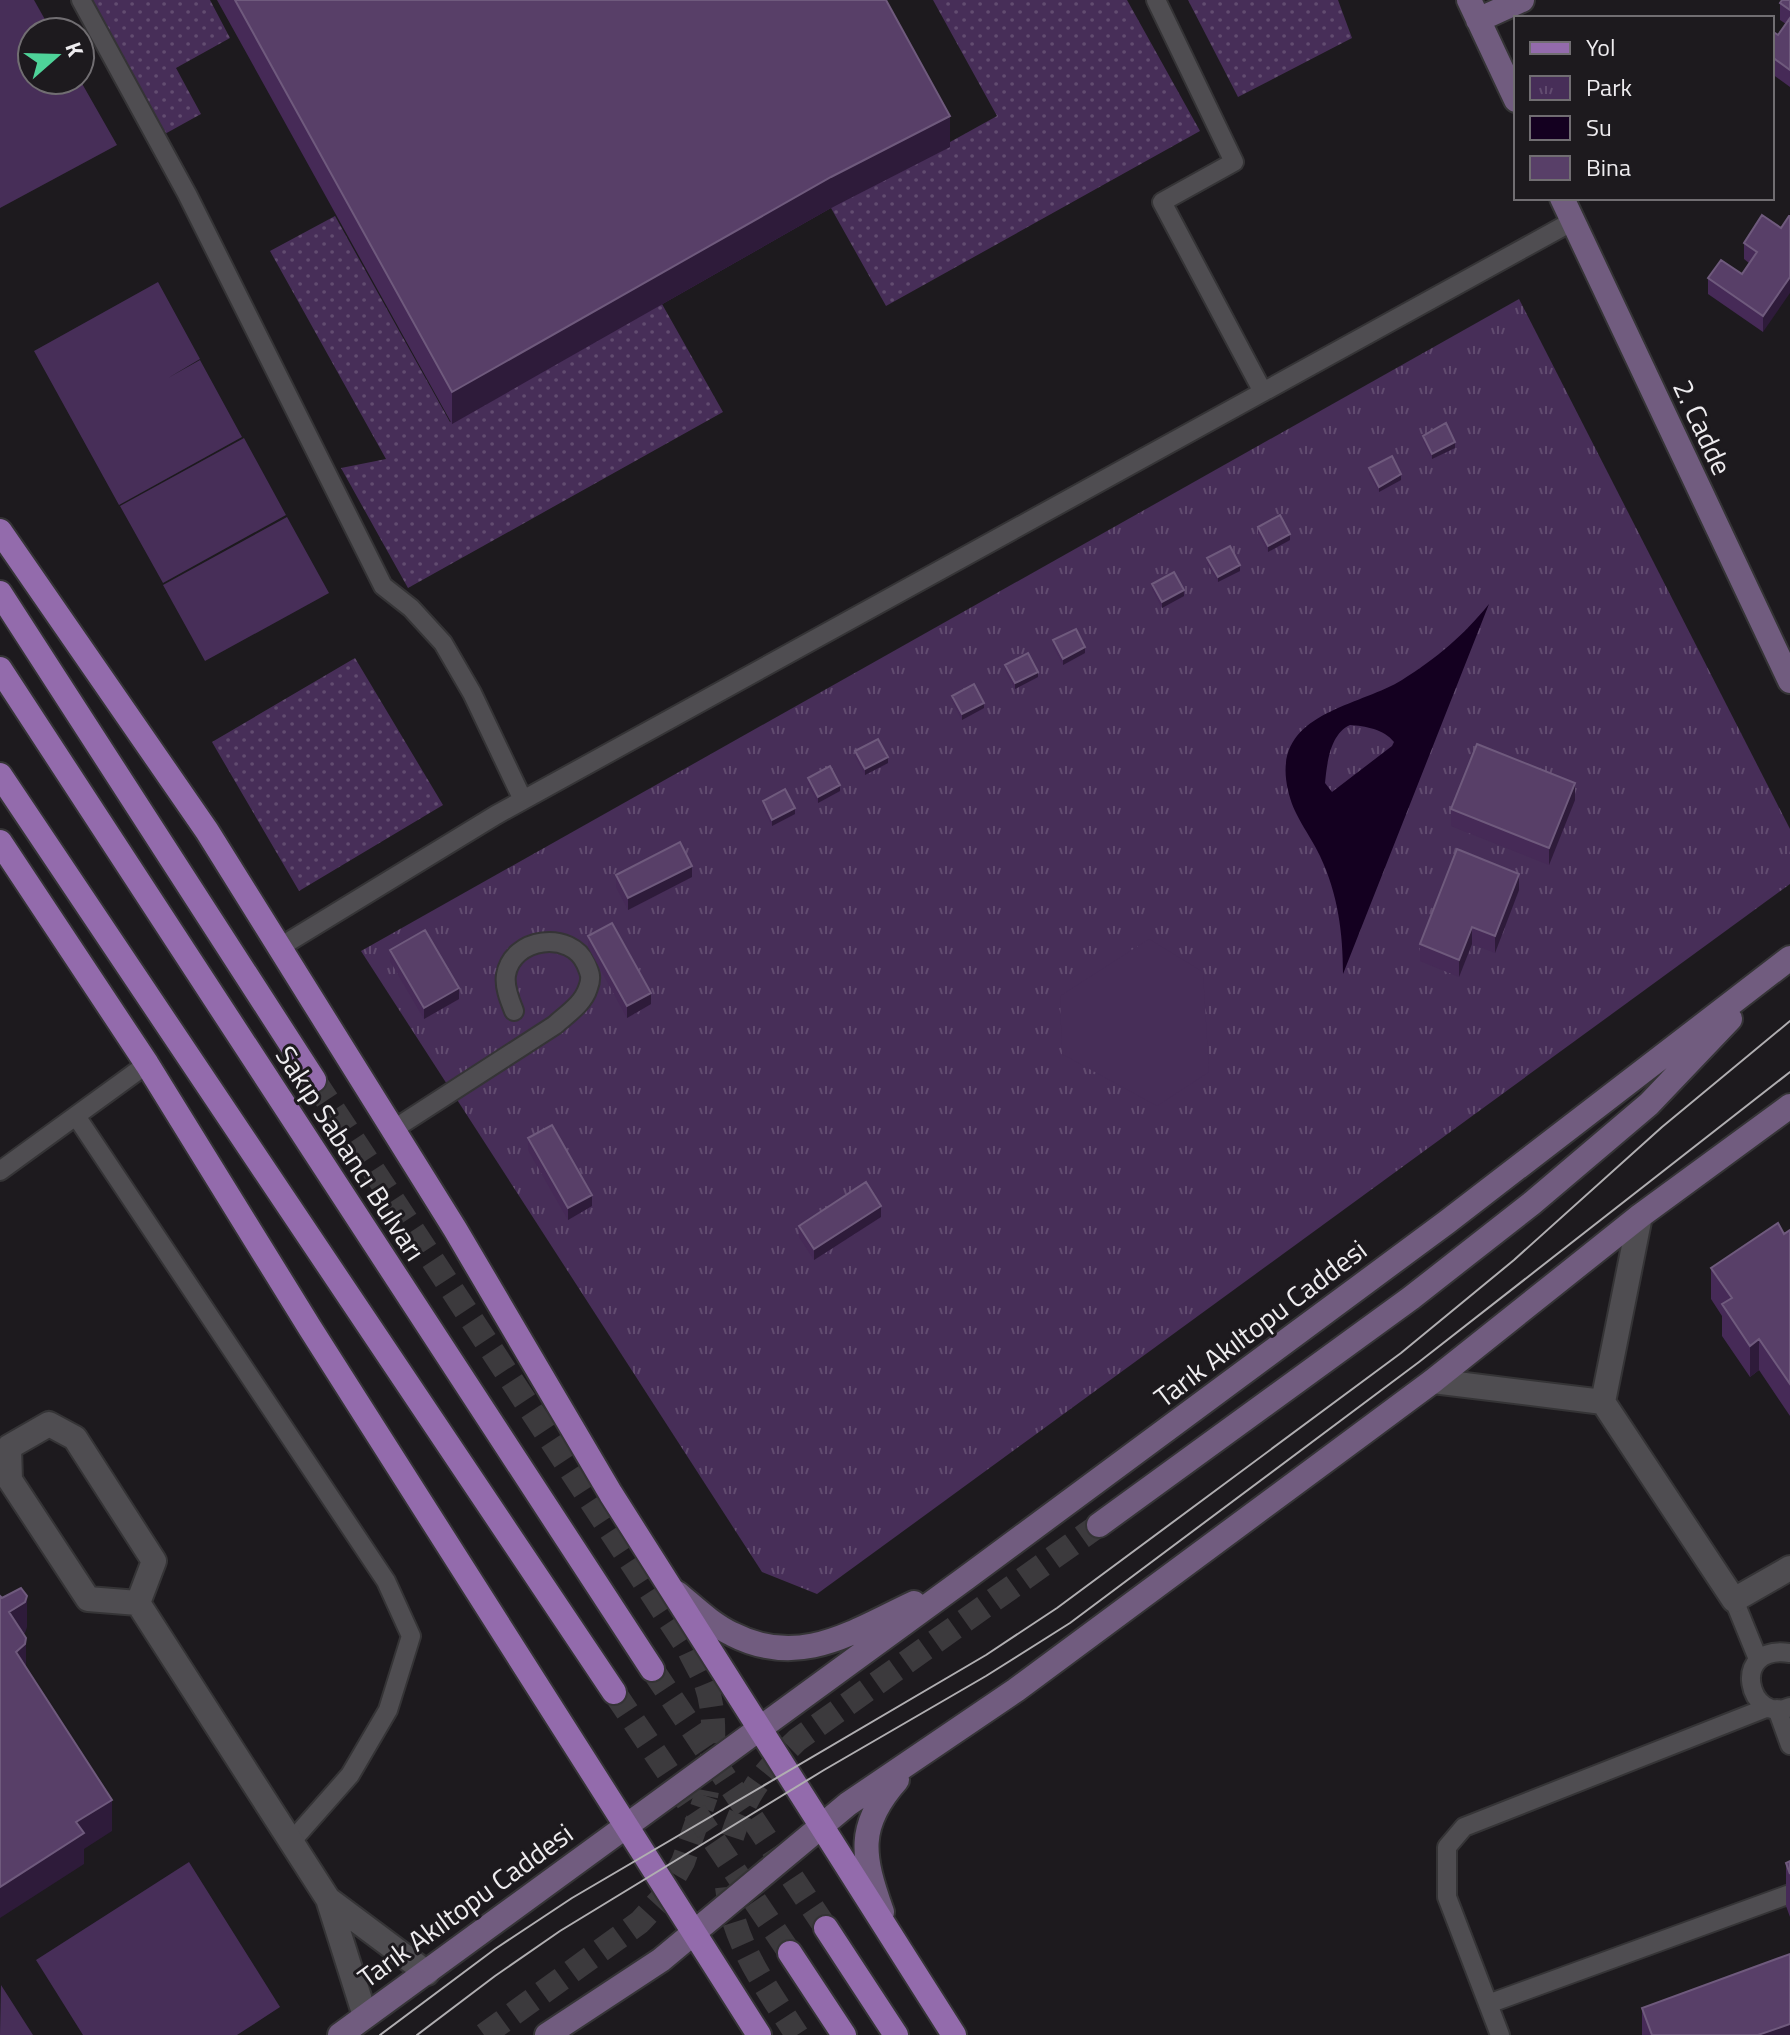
<svg xmlns="http://www.w3.org/2000/svg" width="1790" height="2035" font-family="'Titillium Web',sans-serif">
	<style>
		.grass { fill: url(#grass-dots) }
		.park { fill: url(#park-tufts) }
		.pitch { fill: #472e58 }
		.water { fill: #140020; fill-rule: evenodd }
		.lines { fill: none; stroke-linecap: round; stroke-linejoin: round }
		.secondary-tunnel { stroke: #3c3a3d; stroke-width: 24; stroke-dasharray: 24 12; stroke-linecap: butt }
		.primary-tunnel { stroke: #3c3a3d; stroke-width: 24; stroke-dasharray: 24 12; stroke-linecap: butt }
		.lane-casing { stroke: #353436; stroke-width: 22 }
		.street-casing { stroke: #353436; stroke-width: 28 }
		.secondary-casing { stroke: #353436; stroke-width: 28 }
		.primary-casing { stroke: #353436; stroke-width: 28 }
		.lane { stroke: #4f4d51; stroke-width: 18 }
		.street { stroke: #4f4d51; stroke-width: 24 }
		.secondary { stroke: #715c7f; stroke-width: 24 }
		.primary { stroke: #936bac; stroke-width: 24 }
		.tram { stroke: #b0aeb1; stroke-width: 2 }
		.wall { fill: #462a57 }
		.shaded-wall { fill: #2e1b3a }
		.building { fill: #583f68; stroke: #6f5a7d; stroke-width: 2 }
		.labels { text-anchor: middle; dominant-baseline: central; stroke-width: 6; stroke-linejoin: round; paint-order: stroke }
		.street-label { font-size: 28px; fill: #eeecef; stroke: #1d1a1e }
	</style>
	<defs>
		<pattern id="grass-dots" width="8" height="8" patternUnits="userSpaceOnUse" patternTransform="scale(2)"><rect width="8" height="8" fill="#472e58"/><path d="M2 2h.1M6 6h.1" fill="none" stroke="#624c70" stroke-width="1.8" stroke-linecap="round"/></pattern>
		<pattern id="park-tufts" width="24" height="20" patternUnits="userSpaceOnUse" patternTransform="scale(2)"><rect width="24" height="20" fill="#472e58"/><path d="M3 7l-1-3M5 7V3M7 7l1-3M15 17l-1-3M17 17v-4M19 17l1-3" fill="none" stroke="#624c70"/></pattern>
	</defs>
	<rect width="100%" height="100%" fill="#1d1a1e"/>
	<path class="grass" d="M90,0H210L230,38L176,68L201,114L163,135Z
		M933,0H1127L1200,131L886,306L831,208L997,116Z
		M1188,0H1338L1352,38L1238,97Z
		M335,216L450,422L662,304L723,412L408,588L341,468L386,459L270,251Z
		M355,658L443,805L299,891L212,742Z"/>
	<path class="park" d="M1519,299L1790,829V884L817,1594L762,1572L361,951Z"/>
	<path class="pitch" d="M0,0H34L52,32H32V80H80L117,145L0,208Z
		M158,282L200,359L168,378L200,360L242,437L119,505L34,351Z
		M244,438L286,515L163,583L120,506Z
		M287,517L329,593L205,661L163,585Z
		M1149,939L1203,972L1209,1072L1157,1106L1062,1054L1060,996Z
		M189,1862L280,2007L237,2035H83L36,1960Z
		M1,1985L33,2035H0Z"/>
	<path class="water" d="M1489,604L1343,974C1343,933 1338,894 1320,856C1309,833 1293,815 1288,790C1270,713 1356,708 1402,680C1437,658 1463,636 1489,604ZM1350,725C1365,726 1384,729 1394,742L1392,746L1332,792L1325,783C1327,763 1330,734 1350,725Z"/>
	<g class="lines">
		<path class="secondary-tunnel" d="M732,1837C747,1791 763,1773 797,1740L1099,1525
			M484,2035L640,1922L662,1898L683,1862L706,1796"/>
		<path class="primary-tunnel" d="M314,1080L689,1650C694,1661 701,1672 706,1684C718,1719 713,1761 706,1796
			M652,1669L826,1928
			M614,1692L790,1953
			M727,1887C733,1944 767,1988 797,2035"/>
		<g class="lane-casing">
			<path id="lane" d="M81,0L187,194L383,586L411,608L443,643L472,693L523,800
				M1156,0L1234,162L1162,202L1263,392
				M280,947L496,815L1573,221
				M76,1116L386,1581L411,1636L388,1710L350,1775L291,1842
				M394,1129L555,1025C567,1014 583,1004 588,988C592,978 590,973 586,964C571,930 512,937 506,975C504,987 510,1001 514,1011
				M0,1171L147,1064
				M1734,1600L1758,1659
				M1790,1653C1728,1644 1749,1726 1790,1707
				M1777,1709L1790,1745
				M1488,2004L1790,1894
				M1500,2035L1447,1897V1847L1464,1827L1766,1708"/>
		</g>
		<g class="street-casing">
			<path id="street" d="M1433,1381L1603,1402L1734,1600L1790,1568
				M1603,1402L1640,1216
				M138,1603L88,1599L10,1480L9,1447L49,1424L75,1438L154,1561L138,1603L328,1899L365,2016
				M328,1899L427,1973"/>
		</g>
		<g class="secondary-casing">
			<path id="secondary" d="M1469,0L1516,100
				M1478,20L1522,0
				M1562,198L1790,681
				M1099,1525L1411,1298L1531,1204L1649,1104L1730,1019
				M677,1593C694,1607 711,1624 732,1634C800,1669 852,1632 914,1603
				M882,1912C862,1856 856,1826 897,1780
				M340,2035L966,1578L1447,1222L1790,958
				M547,2035L661,1960L848,1804L1016,1690L1363,1433L1433,1381L1640,1216L1790,1106"/>
		</g>
		<g class="primary-casing">
			<path id="primary" d="M0,531L207,831L455,1229L611,1494L954,2035
				M0,593L314,1080
				M0,669L652,1669
				M0,775L614,1692
				M0,842L147,1064L310,1328L759,2035
				M826,1928L896,2035
				M790,1953L844,2035"/>
		</g>
		<use href="#lane" class="lane"/>
		<use href="#street" class="street"/>
		<use href="#secondary" class="secondary"/>
		<use href="#primary" class="primary"/>
		<path class="tram" d="M380,2035L495,1949L572,1898L986,1655L1057,1608L1401,1353L1514,1260L1662,1127L1790,1021
			M417,2035L495,1976L560,1931L824,1770L986,1676L1070,1623L1419,1362L1790,1072"/>
	</g>
	<path class="wall" d="M217,0H886L950,147L831,208L452,424Z
		M1790,0V87L1772,74V31L1778,35L1786,24L1780,20V3Z
		M1781,228L1763,332L1708,294V278L1742,274L1749,263L1744,259V243Z
		M1423,436L1455,448L1432,459L1423,441Z
		M1369,468L1401,480L1379,492L1369,474Z
		M1258,527L1290,540L1268,552L1258,533Z
		M1207,558L1240,571L1218,582L1207,564Z
		M1152,584L1184,596L1162,608L1152,589Z
		M1053,640L1085,653L1063,665L1053,646Z
		M1005,665L1038,677L1015,689L1005,670Z
		M952,696L984,708L962,720L952,701Z
		M855,751L888,763L865,775L855,756Z
		M808,778L840,791L818,803L808,784Z
		M1575,800L1549,865L1451,826V809Z
		M763,801L795,814L772,826L763,807Z
		M616,875L692,877L628,910L616,887Z
		M1519,890L1495,953L1472,944L1459,977L1420,961V944Z
		M588,936L651,1004L627,1018L588,947Z
		M390,950L459,999L424,1019L390,961Z
		M528,1138L592,1206L568,1220L528,1150Z
		M881,1217L814,1260L799,1237V1226Z
		M1790,1230V1416L1759,1370L1750,1377L1722,1336V1316L1711,1299V1268Z
		M1790,1861V1917L1786,1906V1863Z
		M1642,2008L1790,2035H1642Z"/>
	<path class="shaded-wall" d="M950,116V147L831,208L452,424V392L831,177Z
		M1790,277V293L1763,332V316Z
		M1455,442V448L1432,459V454Z
		M1401,474V480L1379,492V487Z
		M1290,534V540L1268,552V546Z
		M1240,565V571L1218,582V577Z
		M1184,590V596L1162,608V602Z
		M1085,647V653L1063,665V659Z
		M1038,672V677L1015,689V683Z
		M984,703V708L962,720V714Z
		M888,757V763L865,775V769Z
		M1575,783V800L1549,865V848Z
		M840,785V791L818,803V797Z
		M795,808V814L772,826V820Z
		M692,866V877L628,910V898Z
		M1519,874V890L1495,953V936Z
		M1472,927V944L1459,977V960Z
		M459,988V999L424,1019V1008Z
		M651,993V1004L627,1018V1006Z
		M592,1195V1206L568,1220V1208Z
		M881,1206V1217L814,1260V1249Z
		M1759,1339V1370L1750,1377V1346Z
		M27,1596V1627L25,1633L9,1644V1612Z
		M26,1638V1670L16,1652Z
		M112,1800V1831L84,1849V1864L0,1918V1887L76,1822Z
		M1790,2024V2035H1758Z"/>
	<path class="building" d="M235,0H886L950,116L831,177L452,392Z
		M1782,0H1790V10L1780,3Z
		M1790,18V70L1772,57V31L1778,35Z
		M1762,215L1781,228L1789,216H1790V277L1763,316L1708,278L1721,260L1742,274L1757,252L1744,243Z
		M1446,423L1455,442L1432,454L1423,436Z
		M1392,456L1401,474L1379,487L1369,468Z
		M1280,515L1290,534L1268,546L1258,527Z
		M1230,546L1240,565L1218,577L1207,558Z
		M1174,572L1184,590L1162,602L1152,584Z
		M1076,629L1085,647L1063,659L1053,640Z
		M1028,653L1038,672L1015,683L1005,665Z
		M974,684L984,703L962,714L952,696Z
		M878,739L888,757L865,769L855,751Z
		M1477,744L1575,783L1549,848L1451,809Z
		M830,766L840,785L818,797L808,778Z
		M785,789L795,808L772,820L763,801Z
		M680,842L692,866L628,898L616,875Z
		M1457,849L1519,874L1495,936L1472,927L1459,960L1420,944Z
		M612,923L651,993L627,1006L588,936Z
		M425,930L459,988L424,1008L390,950Z
		M552,1125L592,1195L568,1208L528,1138Z
		M866,1182L881,1206L814,1249L799,1226Z
		M1778,1223L1784,1234L1790,1230V1384L1759,1339L1750,1346L1722,1304L1732,1298L1711,1268Z
		M21,1588L27,1596L25,1602L9,1612L26,1638L25,1644L16,1652L112,1800L76,1822L84,1833L0,1887V1596L2,1598Z
		M1790,1861V1874L1786,1863Z
		M1790,1954V2024L1758,2035H1652L1642,2008Z"/>
	<g class="labels">
		<g class="street-label">
			<text transform="translate(1703 427) rotate(65)">2. Cadde</text>
			<text transform="translate(351 1153) rotate(57)">Sakıp Sabancı Bulvarı</text>
			<text transform="translate(1260 1323) rotate(-37)">Tarık Akıltopu Caddesi</text>
			<text transform="translate(465 1905) rotate(-36)">Tarık Akıltopu Caddesi</text>
		</g>
	</g>
	<rect x="1514" y="16" width="260" height="184" fill="#1d1a1e" stroke="#716e72" stroke-width="2"/>
	<rect x="1530" y="42" width="40" height="12" fill="#936bac" stroke="#716e72" stroke-width="2"/>
	<text x="1586" y="56" font-size="24" fill="#eeecef">Yol</text>
	<rect x="1530" y="76" width="40" height="24" fill="url(#park-tufts)" stroke="#716e72" stroke-width="2"/>
	<text x="1586" y="96" font-size="24" fill="#eeecef">Park</text>
	<rect x="1530" y="116" width="40" height="24" fill="#140020" stroke="#716e72" stroke-width="2"/>
	<text x="1586" y="136" font-size="24" fill="#eeecef">Su</text>
	<rect x="1530" y="156" width="40" height="24" fill="#583f68" stroke="#716e72" stroke-width="2"/>
	<text x="1586" y="176" font-size="24" fill="#eeecef">Bina</text>
	<g transform="translate(56 56) rotate(70)"><circle r="38" fill="#1d1a1e" stroke="#716e72" stroke-width="2"/>
	<path d="M0-6L14 30L0 20L-14 30Z" fill="#4ed399"/>
	<text y="-12" font-size="22" font-weight="bold" text-anchor="middle" fill="#eeecef">K</text>
	</g>
</svg>
